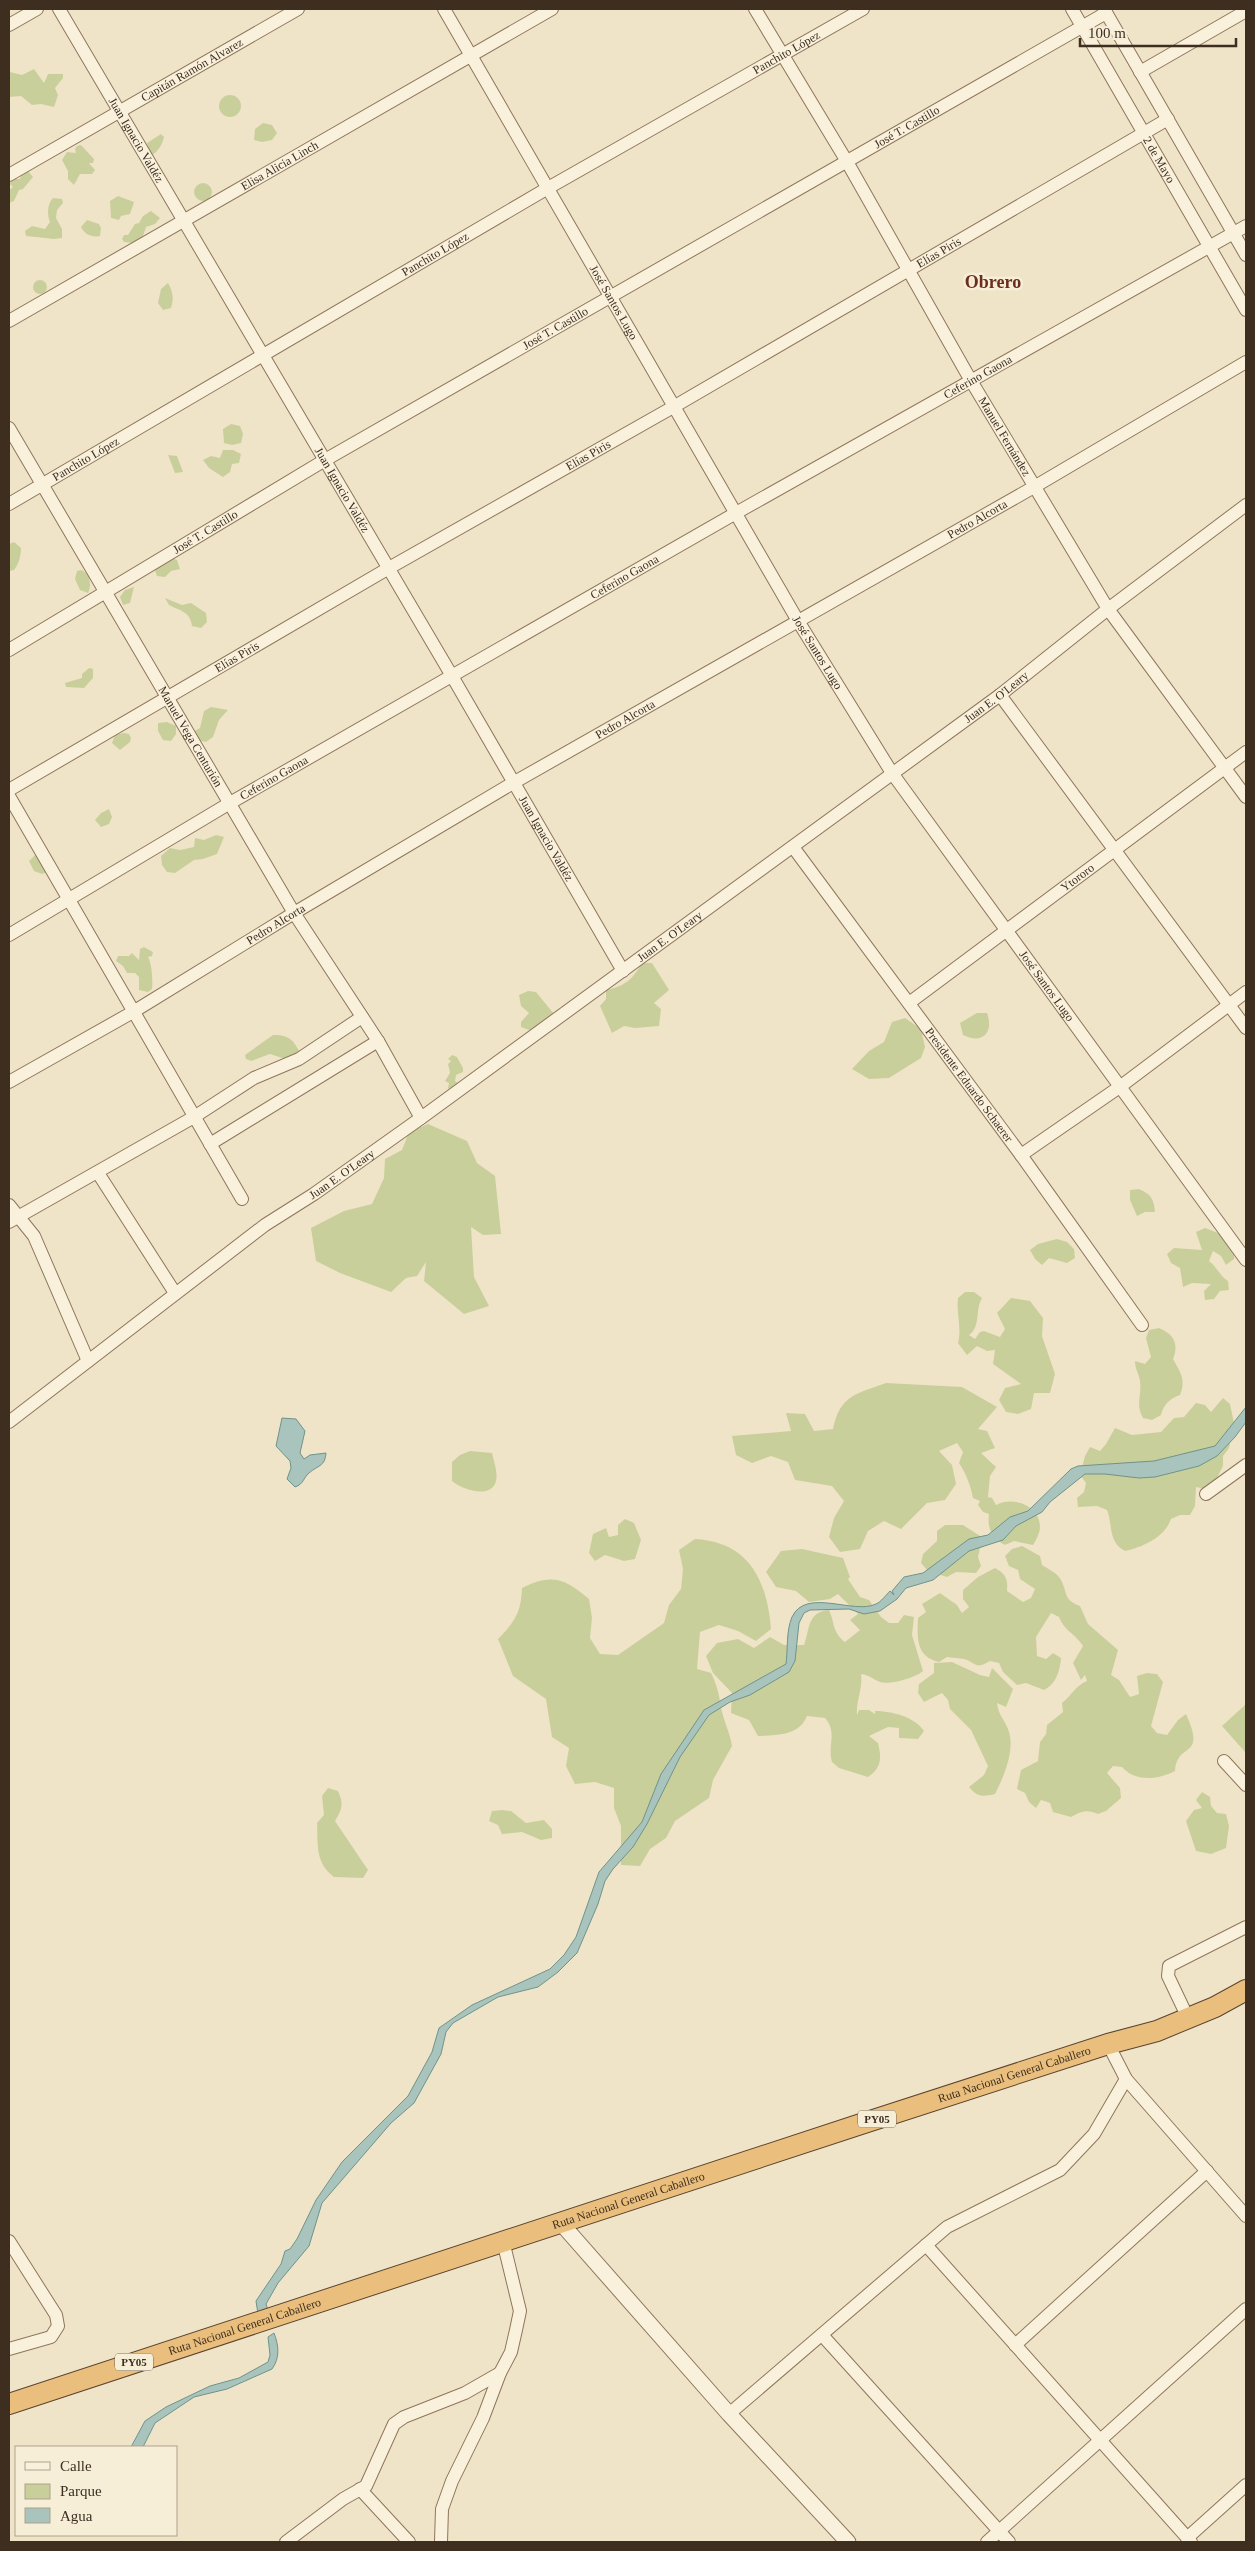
<svg xmlns="http://www.w3.org/2000/svg" width="1255" height="2551" font-family="Georgia,serif">
	<style>
		.green { fill: #c9cf9b }
		.water { fill: #a9c4bc; stroke: #6f938a }
		.lines { fill: none; stroke-linecap: round; stroke-linejoin: round }
		.minor-casing { stroke: #8d765c; stroke-width: 14 }
		.tertiary-casing { stroke: #8d765c; stroke-width: 17 }
		.trunk-casing { stroke: #5b4430; stroke-width: 22 }
		.minor { stroke: #faf1dc; stroke-width: 12 }
		.tertiary { stroke: #faf1dc; stroke-width: 15 }
		.trunk { stroke: #eabe7c; stroke-width: 20 }
		.labels { text-anchor: middle; dominant-baseline: central; stroke-width: 5; stroke-linejoin: round; paint-order: stroke }
		.shield { fill: #f7eed8; stroke: #756857; stroke-width: 1 }
		.shield-label { font-size: 11px; font-weight: bold; fill: #3d2e20 }
		.street-label { font-size: 12px; fill: #3d2e20; stroke: #f7eed8 }
		.district-label { font-size: 18px; font-weight: bold; fill: #6b2e1e; stroke: #f7eed8 }
	</style>
	<rect width="100%" height="100%" fill="#f0e4c8"/>
	<path class="green" d="M34,69L44,83L48,74H63V78L55,88L58,95L54,107L41,104L32,105L21,96L9,97L10,72L22,75Z
		M219 106a11 11 0 1 1 22 0a11 11 0 1 1-22 0Z
		M263,123L272,125L277,133L272,140L262,142L254,140L255,129Z
		M161,134L164,137C163,143 158,152 152,155L149,152L147,143Z
		M81,145L94,159L93,163H89L95,170L92,174H80L74,185L68,179V171L62,160L67,152L76,153L75,149L77,146Z
		M23,171H28L33,177L23,189L19,190L14,201L9,203V190L13,187L10,184L11,179H20Z
		M194 192a9 9 0 1 1 18 0a9 9 0 1 1-18 0Z
		M118,196L134,202L130,214L121,216L119,220L111,218L110,201Z
		M53,198L62,199L63,203L57,210L56,218L62,229V238L54,239L26,236L25,231L32,226L45,229L50,222C47,215 47,204 53,198Z
		M151,211L160,218L155,224L146,227L142,239L133,243L124,242L122,239L124,235H128L135,224L139,223L143,216Z
		M87,220L99,224L101,228L100,236C92,238 84,234 81,227Z
		M33 287a7 7 0 1 1 14 0a7 7 0 1 1-14 0Z
		M168,283C173,292 174,298 171,308L163,310L158,303L161,289Z
		M231,424L240,426L243,434L241,443L232,445L224,443L223,429Z
		M223,450H233L241,454L239,463L232,464L230,472L223,477L209,468L203,460L211,456L220,458Z
		M168,455L177,456L183,472L175,473Z
		M14,542L21,548C21,555 19,564 14,570L9,571V544Z
		M168,557L177,560L180,569L171,571L165,577L157,576L154,568Z
		M81,570C90,573 92,585 88,593L80,590L75,579L77,571Z
		M134,587L130,603L123,605L120,597L125,590Z
		M165,598L182,605L191,603L206,613L207,622L201,628L192,626C190,611 180,611 169,605Z
		M89,668L93,669V678L84,688L66,687L65,683L82,678V674Z
		M211,707L228,710L219,720L213,737L206,742L197,740L193,732L200,728L204,711Z
		M167,722L176,726V734L171,741L163,740L158,731V723Z
		M124,733L129,734L131,738L130,742L120,750L112,743L115,735Z
		M109,809L112,817L109,824L101,827L95,820L101,813Z
		M216,835L224,837L217,854L203,859L194,860L175,873L167,872L162,865L161,856L170,848L180,850L194,847L195,838L204,840Z
		M36,854L51,871L42,874L34,871L29,861Z
		M144,947L153,952L152,956L148,957C152,963 153,983 152,989L148,992L139,990V977L135,973H127L123,966L116,961L118,956H129L132,953L139,960L140,949Z
		M642,963H652L669,990L654,1003L661,1009L659,1026L635,1028L624,1026L612,1033L600,1006L606,999V990C625,986 632,980 642,963Z
		M528,991L536,992L554,1014L539,1027L529,1030L521,1027V1022L529,1013L521,1006L519,995Z
		M977,1013H987C994,1032 983,1045 963,1035L960,1023Z
		M905,1018L921,1029L925,1047L921,1058L889,1078L869,1079L852,1069L869,1051L884,1042L892,1022Z
		M273,1035C288,1034 294,1040 300,1053L285,1059L270,1054L251,1061L246,1059L245,1055Z
		M452,1055L457,1057L463,1068V1072L456,1075L455,1081L460,1085L450,1090L448,1088L449,1083L445,1081L450,1073L448,1064L451,1061L448,1059Z
		M428,1124L467,1141L477,1163L495,1176L501,1234L483,1235L471,1227L474,1277L489,1306L464,1314L424,1281L426,1262L417,1276L406,1278L391,1292L340,1273L316,1261L311,1228L344,1211L372,1204L384,1178L385,1159L402,1150L409,1132Z
		M1139,1189C1151,1194 1154,1199 1155,1212H1145L1137,1216L1130,1200V1190Z
		M1205,1228L1223,1235L1235,1249L1234,1259L1226,1265L1221,1256L1213,1251L1209,1261C1217,1267 1219,1275 1228,1281L1229,1290L1220,1291L1214,1299L1205,1300L1204,1291L1211,1284L1192,1283L1183,1287L1180,1268L1171,1263L1167,1254L1174,1248L1202,1250L1196,1232Z
		M1057,1239L1067,1242L1074,1249L1075,1258L1067,1263L1049,1258L1042,1265L1035,1259L1030,1250L1038,1244Z
		M965,1292H974L982,1298C975,1309 981,1327 969,1335L975,1339L980,1332L984,1331L1000,1337L1005,1329L997,1313L1011,1298L1030,1301L1043,1318L1042,1336L1055,1374L1050,1393H1034L1031,1409L1018,1414L1006,1412L999,1400L1005,1388L1021,1384L993,1364L995,1350L987,1351L977,1346L967,1355L958,1343C962,1328 956,1313 958,1298Z
		M1159,1328C1174,1334 1179,1344 1173,1359C1181,1373 1186,1380 1180,1395C1169,1399 1164,1404 1161,1415L1152,1420L1143,1418C1135,1404 1142,1396 1140,1381C1139,1373 1135,1370 1135,1361L1145,1364L1151,1357L1146,1338L1149,1330Z
		M886,1383L962,1387L997,1407L978,1429L987,1431L995,1448L981,1453L996,1467L990,1476L988,1497L992,1498L996,1505C1013,1496 1040,1505 1040,1527C1040,1533 1036,1540 1033,1545L1014,1541L1005,1545C992,1538 987,1529 989,1514L983,1512L978,1505L980,1501L973,1498C971,1487 966,1473 959,1463L963,1452L957,1443L939,1451L952,1465L956,1484L945,1500L927,1503L901,1529L884,1521L868,1531L860,1549L840,1552L829,1537L834,1518L844,1501L832,1486L795,1480L788,1462L771,1456L752,1463L736,1455L732,1436L791,1431L786,1413L805,1414L814,1431L833,1429C840,1395 856,1394 886,1383Z
		M1223,1398L1230,1404L1234,1423L1229,1448L1223,1456V1466L1214,1484L1206,1489L1196,1487L1195,1506L1190,1515H1180L1171,1519C1165,1537 1143,1547 1125,1551C1108,1542 1113,1526 1107,1510L1097,1506L1078,1507L1077,1498L1084,1492L1086,1483L1080,1475L1085,1456L1090,1447L1100,1451L1106,1444L1115,1428L1132,1435L1161,1432L1174,1418L1184,1417L1196,1403L1205,1405L1211,1412Z
		M470,1451L492,1453C494,1462 498,1472 496,1481C491,1500 461,1489 452,1481V1462L460,1455Z
		M625,1519L634,1523L641,1540L635,1559L624,1561L605,1555L595,1561L589,1553L593,1534L606,1528L609,1537L618,1535V1525Z
		M945,1525H963L991,1543L980,1548L978,1557L981,1566L976,1573L956,1572L947,1577L928,1571L921,1563L923,1554L937,1541V1531Z
		M695,1539C749,1542 767,1580 771,1629L756,1641L738,1631L719,1625L700,1632L697,1669L711,1673C717,1685 719,1694 721,1707C723,1720 730,1732 732,1746L713,1780L709,1798L675,1821L666,1838L650,1849L640,1866L621,1865V1826L614,1808V1788L595,1782L575,1784L566,1766L569,1748L552,1737L546,1699L513,1676L498,1639C515,1621 521,1613 522,1588C552,1573 565,1579 589,1599L592,1618L590,1638L600,1654L618,1655L664,1623L669,1605L681,1589L683,1569L679,1550Z
		M1022,1546L1040,1556L1042,1565C1048,1569 1055,1572 1059,1577C1069,1591 1061,1599 1080,1606L1088,1624L1118,1650L1111,1675L1119,1680L1130,1697L1139,1694L1137,1676L1147,1673L1157,1674L1163,1682L1151,1726L1157,1733L1167,1735L1178,1720L1186,1714C1207,1760 1177,1741 1175,1771C1158,1780 1135,1782 1122,1767L1113,1766L1107,1773L1120,1788L1121,1798L1106,1811L1098,1814C1087,1809 1081,1811 1071,1817L1053,1812L1050,1803L1041,1800L1036,1808L1029,1802L1025,1793L1017,1789L1021,1770L1038,1761L1040,1742L1046,1734L1047,1725L1063,1712L1062,1703C1072,1695 1075,1686 1087,1681L1085,1675L1081,1680L1073,1663L1083,1646C1076,1634 1064,1631 1059,1617L1051,1613L1036,1637L1037,1656L1046,1659L1053,1653L1061,1658C1060,1671 1056,1684 1044,1690L1026,1683L1017,1685L1003,1672L999,1663L990,1661C975,1670 977,1663 964,1659C959,1658 952,1658 947,1657L939,1662C916,1657 917,1638 918,1618L926,1612L922,1604L940,1593L957,1605L962,1613L969,1607L963,1599V1590L978,1577L995,1568C1006,1574 1008,1579 1007,1591L1023,1602L1031,1598L1035,1589L1020,1579L1018,1570L1009,1566L1005,1556L1012,1549Z
		M802,1549L843,1558L850,1577L848,1579L860,1597L869,1600L881,1617L889,1623H898L904,1615L914,1617L912,1635L923,1671C915,1678 890,1685 880,1682C873,1679 869,1675 861,1674C863,1688 856,1701 857,1715L859,1710H869L875,1714V1711C892,1711 915,1717 924,1731L918,1739L899,1738V1728L888,1727L869,1736L878,1743C882,1759 881,1768 868,1777L839,1768L832,1762C827,1745 838,1733 825,1718L807,1716C799,1736 777,1735 758,1736L749,1720L731,1713L732,1693L713,1673L706,1656L717,1643L738,1639L754,1648L770,1637L784,1645H804C810,1629 807,1612 829,1610C835,1623 832,1632 845,1642L860,1630L850,1620L858,1614L838,1594L830,1599L809,1602L796,1591L776,1587L766,1572L781,1551Z
		M952,1662L980,1675L989,1677L992,1668L1013,1689L1006,1707L997,1703C998,1714 1004,1719 1008,1729C1016,1749 1004,1776 995,1794C983,1797 977,1797 969,1787L984,1775L988,1766L971,1730L950,1709L948,1700L942,1693L924,1702L918,1693L919,1684L934,1673V1663Z
		M1246,1704V1753L1222,1726Z
		M328,1788L338,1791C344,1804 342,1809 335,1821L368,1870L363,1878L334,1877C315,1863 318,1844 317,1823L324,1815L322,1796Z
		M1202,1792L1210,1797L1211,1806L1217,1813L1226,1814L1229,1826L1226,1848L1211,1854L1196,1851L1186,1821L1194,1810L1202,1808L1196,1800Z
		M502,1810L511,1811L526,1823L544,1820L552,1829V1838L541,1840L522,1832L502,1834L498,1825L489,1821L492,1811Z"/>
	<path class="water" d="M1246,1407V1422L1235,1437L1217,1456L1199,1466L1155,1477L1139,1478L1105,1474H1085L1050,1502L1042,1512L1016,1526L1003,1540L969,1551L933,1580L906,1588L897,1599L880,1611L864,1614L849,1609L810,1610L804,1613L799,1623L795,1661L789,1672L750,1695L730,1702L709,1715L680,1757L647,1824L633,1847L613,1869L605,1881L598,1904L577,1953L558,1972L538,1987L498,1997L453,2023L446,2032L441,2054L414,2103L391,2123L322,2203L309,2246L278,2283L266,2304L268,2310L258,2314L256,2301L281,2264L285,2251L290,2249L297,2239L316,2200L342,2162L408,2096L432,2052L439,2028L472,2005L550,1969L564,1955L576,1937L599,1872L642,1822L661,1774L704,1710L786,1664C788,1649 786,1631 792,1617C806,1587 854,1615 876,1604C881,1602 886,1595 890,1591L894,1595L892,1591L904,1577L923,1573L969,1539L988,1535L1010,1517L1028,1511L1071,1469L1078,1466L1154,1461L1215,1446Z
		M282,1418L296,1419L305,1431L300,1453L304,1459L310,1455L326,1453C325,1467 318,1465 309,1473C303,1478 304,1484 295,1487L287,1479L291,1468L290,1461L276,1446Z
		M274,2333C279,2346 280,2358 272,2369L227,2389L194,2397L155,2423L143,2447H131L145,2421L166,2407L210,2386L239,2378L268,2362L270,2355L268,2337Z"/>
	<g class="lines">
		<g class="minor-casing">
			<g id="minor">
				<path id="s1" d="M59,9L452,676L623,971"/>
				<path id="s2" d="M444,9L798,621L892,773L1246,1260"/>
				<path id="s3" d="M755,9L846,160L970,379L1108,609L1246,797"/>
				<path id="s4" d="M1072,9L1246,310"/>
				<path d="M1104,9L1246,255"/>
				<path d="M9,25L37,9"/>
				<path d="M1140,72L1246,11"/>
				<path id="s5" d="M9,175L298,9"/>
				<path id="s6" d="M9,321L552,9"/>
				<path id="s7" d="M9,428L294,913L378,1041L421,1118"/>
				<path id="s8" d="M9,504L548,188L863,9"/>
				<path id="s9" d="M9,650L325,460L1106,13"/>
				<path d="M1000,695L1246,1028"/>
				<path id="s10" d="M9,790L389,568L675,406L1168,119"/>
				<path d="M9,796L242,1199"/>
				<path id="s11" d="M793,847L1021,1155L1142,1325"/>
				<path id="s12" d="M9,935L230,803L736,513L1246,226"/>
				<path id="s13" d="M909,1003L1246,752"/>
				<path id="s14" d="M9,1082L133,1012L294,913L513,783L1034,487L1246,362"/>
				<path d="M210,1144L378,1041"/>
				<path d="M1021,1155L1121,1086L1246,992"/>
				<path d="M98,1173L175,1293"/>
				<path d="M9,1205L34,1236L88,1361"/>
				<path d="M9,1222L194,1117L254,1078L299,1059L362,1017"/>
				<path id="s15" d="M9,1422L265,1225L314,1194L421,1118L1000,695L1108,609L1246,505"/>
				<path d="M1206,1494L1246,1465"/>
				<path d="M1224,1761L1246,1785"/>
				<path d="M1188,2018L1168,1976L1169,1966L1246,1927"/>
				<path d="M1108,2044L1126,2079L1246,2216"/>
				<path d="M9,2241L56,2315L58,2326L51,2337L9,2349"/>
				<path d="M926,2245L1191,2542"/>
				<path d="M822,2335L1009,2542"/>
				<path d="M1015,2345L1207,2171"/>
				<path d="M729,2414L947,2227L1060,2170L1094,2134L1126,2079"/>
				<path d="M360,2489L409,2542"/>
				<path d="M1187,2538L1246,2485"/>
				<path d="M286,2542L343,2499L366,2486L394,2424L404,2417L465,2393L500,2373"/>
				<path d="M441,2542L442,2509L452,2481L483,2418L500,2373L511,2352L516,2330L520,2311L503,2241"/>
				<path d="M987,2542L1246,2309"/>
			</g>
		</g>
		<g class="tertiary-casing">
			<path id="tertiary" d="M560,2222L729,2414L848,2542"/>
		</g>
		<g class="trunk-casing">
			<g id="trunk">
				<path id="s16" d="M9,2404L861,2124L1108,2044L1157,2031L1215,2007L1246,1990"/>
			</g>
		</g>
		<use href="#minor" class="minor"/>
		<use href="#tertiary" class="tertiary"/>
		<use href="#trunk" class="trunk"/>
	</g>
	<g class="labels">
		<g class="shield">
			<rect x="858" y="2110.5" width="38" height="17" rx="4"/>
			<rect x="115" y="2353.5" width="38" height="17" rx="4"/>
		</g>
		<g class="shield-label">
			<text x="877" y="2119">PY05</text>
			<text x="134" y="2362">PY05</text>
		</g>
		<g class="street-label">
			<text stroke="none"><textPath href="#s8" startOffset="899">Panchito López</textPath></text>
			<text stroke="none"><textPath href="#s5" startOffset="211">Capitán Ramón Alvarez</textPath></text>
			<text stroke="none"><textPath href="#s9" startOffset="1039">José T. Castillo</textPath></text>
			<text stroke="none"><textPath href="#s1" startOffset="152">Juan Ignacio Valdéz</textPath></text>
			<text stroke="none"><textPath href="#s4" startOffset="174">2 de Mayo</textPath></text>
			<text stroke="none"><textPath href="#s6" startOffset="312">Elisa Alicia Linch</textPath></text>
			<text stroke="none"><textPath href="#s10" startOffset="1074">Elías Piris</textPath></text>
			<text stroke="none"><textPath href="#s8" startOffset="494">Panchito López</textPath></text>
			<text stroke="none"><textPath href="#s2" startOffset="339">José Santos Lugo</textPath></text>
			<text stroke="none"><textPath href="#s9" startOffset="634">José T. Castillo</textPath></text>
			<text stroke="none"><textPath href="#s12" startOffset="1118">Ceferino Gaona</textPath></text>
			<text stroke="none"><textPath href="#s3" startOffset="495">Manuel Fernández</textPath></text>
			<text stroke="none"><textPath href="#s10" startOffset="669">Elías Piris</textPath></text>
			<text stroke="none"><textPath href="#s8" startOffset="89">Panchito López</textPath></text>
			<text stroke="none"><textPath href="#s1" startOffset="558">Juan Ignacio Valdéz</textPath></text>
			<text stroke="none"><textPath href="#s14" startOffset="1120">Pedro Alcorta</textPath></text>
			<text stroke="none"><textPath href="#s9" startOffset="229">José T. Castillo</textPath></text>
			<text stroke="none"><textPath href="#s12" startOffset="712">Ceferino Gaona</textPath></text>
			<text stroke="none"><textPath href="#s2" startOffset="744">José Santos Lugo</textPath></text>
			<text stroke="none"><textPath href="#s10" startOffset="264">Elías Piris</textPath></text>
			<text stroke="none"><textPath href="#s15" startOffset="1225">Juan E. O'Leary</textPath></text>
			<text stroke="none"><textPath href="#s14" startOffset="715">Pedro Alcorta</textPath></text>
			<text stroke="none"><textPath href="#s7" startOffset="358">Manuel Vega Centurión</textPath></text>
			<text stroke="none"><textPath href="#s12" startOffset="308">Ceferino Gaona</textPath></text>
			<text stroke="none"><textPath href="#s1" startOffset="962">Juan Ignacio Valdéz</textPath></text>
			<text stroke="none"><textPath href="#s13" startOffset="210">Ytororo</textPath></text>
			<text stroke="none"><textPath href="#s14" startOffset="310">Pedro Alcorta</textPath></text>
			<text stroke="none"><textPath href="#s15" startOffset="820">Juan E. O'Leary</textPath></text>
			<text stroke="none"><textPath href="#s2" startOffset="1149">José Santos Lugo</textPath></text>
			<text stroke="none"><textPath href="#s11" startOffset="296">Presidente Eduardo Schaerer</textPath></text>
			<text stroke="none"><textPath href="#s15" startOffset="415">Juan E. O'Leary</textPath></text>
			<text stroke="none"><textPath href="#s16" startOffset="1058">Ruta Nacional General Caballero</textPath></text>
			<text stroke="none"><textPath href="#s16" startOffset="652">Ruta Nacional General Caballero</textPath></text>
			<text stroke="none"><textPath href="#s16" startOffset="248">Ruta Nacional General Caballero</textPath></text>
		</g>
		<g class="district-label">
			<text x="993" y="282">Obrero</text>
		</g>
	</g>
	<rect width="1255" height="2551" fill="none" stroke="#3d2e20" stroke-width="20"/>
	<rect x="15" y="2446" width="162" height="90" fill="#f7eed8" stroke="#ada18e"/>
	<rect x="25" y="2462" width="25" height="8" fill="#faf1dc" stroke="#ada18e"/>
	<text x="60" y="2471" font-size="15" fill="#3d2e20">Calle</text>
	<rect x="25" y="2484" width="25" height="15" fill="#c9cf9b" stroke="#ada18e"/>
	<text x="60" y="2496" font-size="15" fill="#3d2e20">Parque</text>
	<rect x="25" y="2508" width="25" height="15" fill="#a9c4bc" stroke="#ada18e"/>
	<text x="60" y="2521" font-size="15" fill="#3d2e20">Agua</text>
	<path d="M1080 38v8h156v-8" fill="none" stroke="#3d2e20" stroke-width="2.5"/>
	<text x="1088" y="38" font-size="15" fill="#3d2e20" stroke="#f7eed8" stroke-width="4" paint-order="stroke">100 m</text>
</svg>
